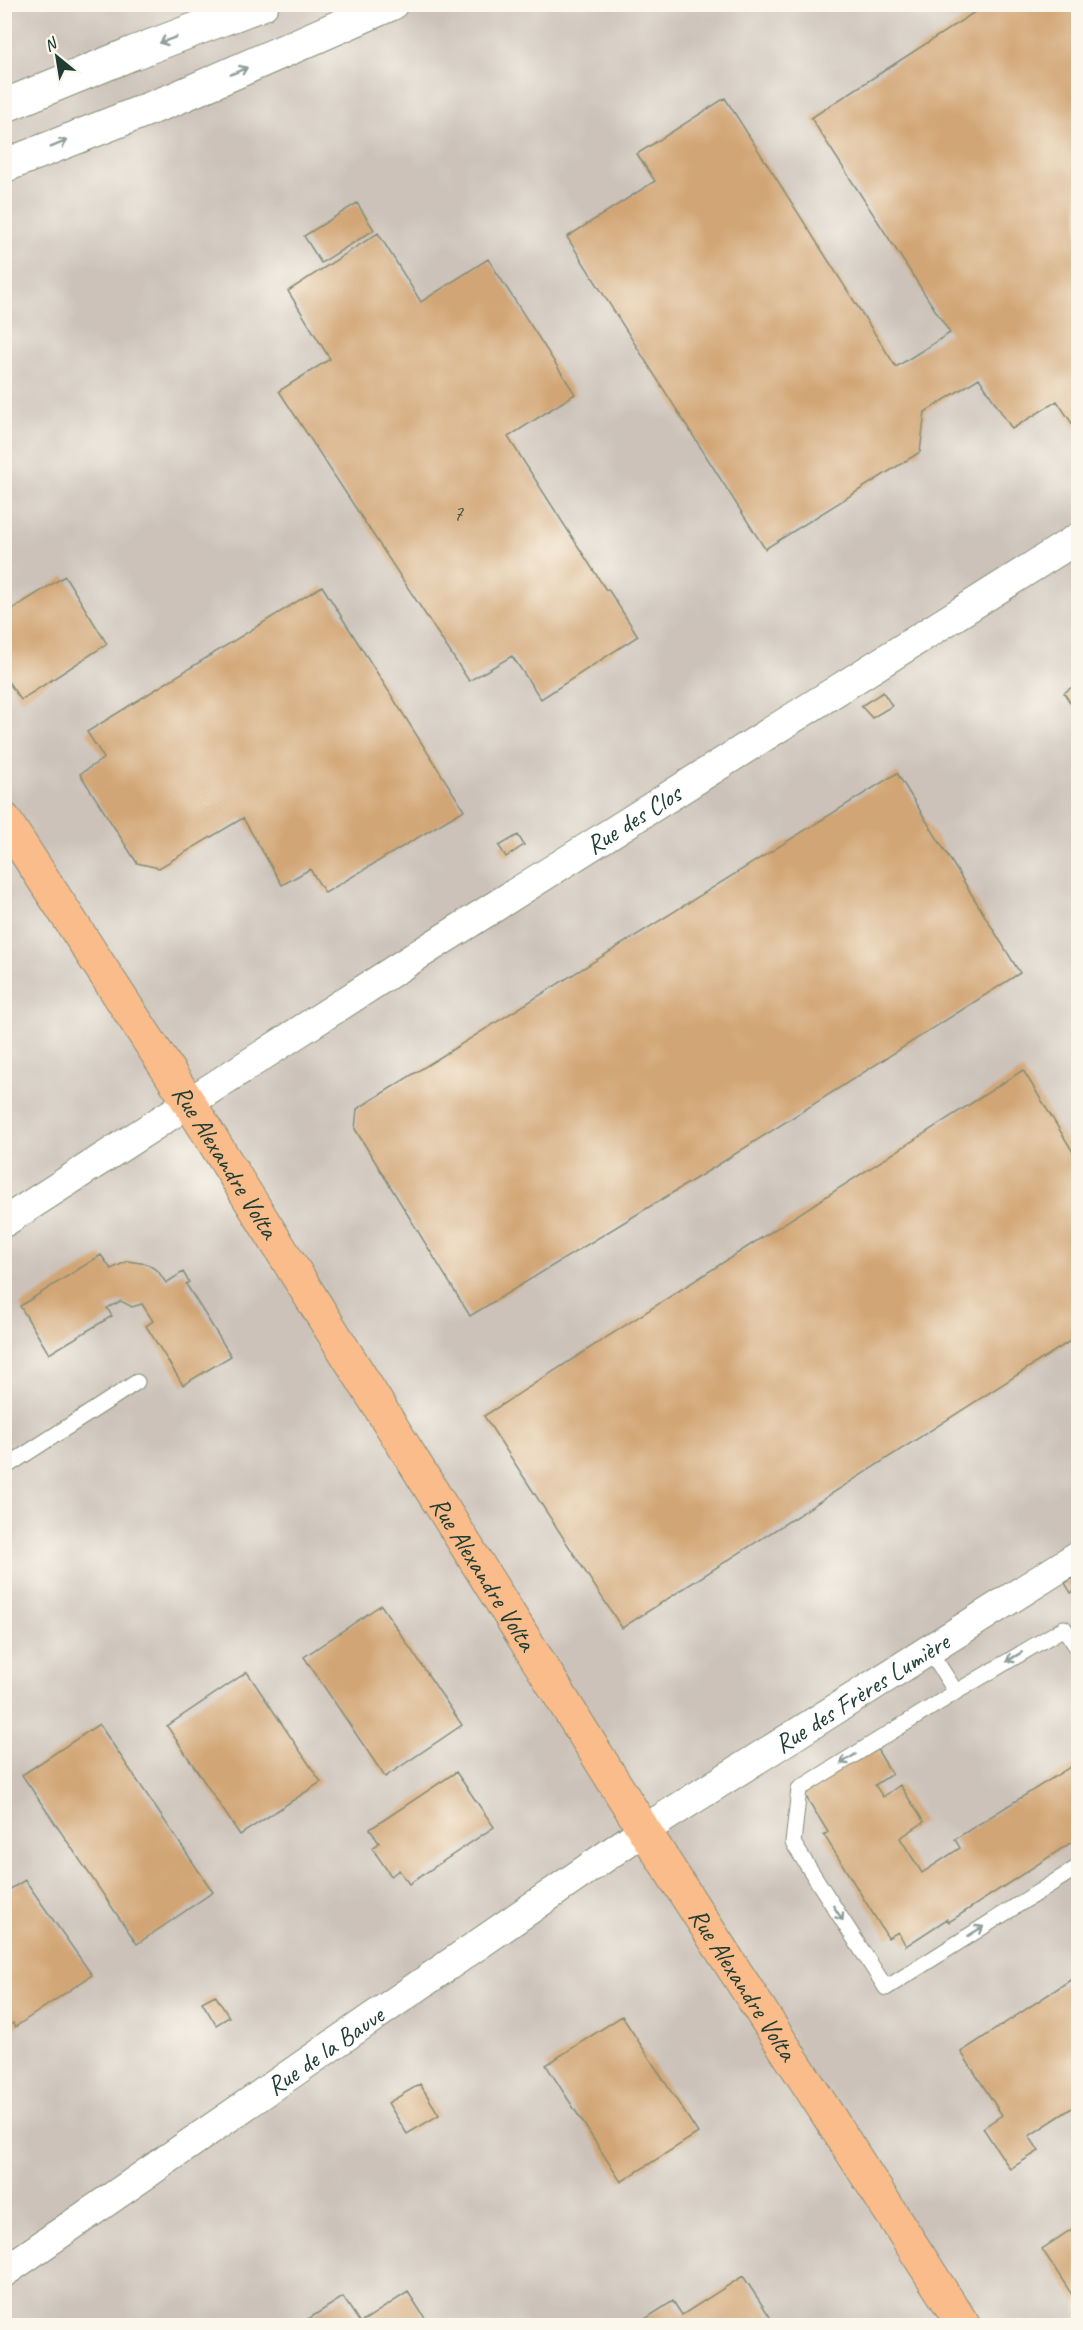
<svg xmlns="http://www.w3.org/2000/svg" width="1083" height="2330" font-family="Caveat,sans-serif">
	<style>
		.industrial { fill: #ccc2b9 }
		.building { fill: #d1a574 }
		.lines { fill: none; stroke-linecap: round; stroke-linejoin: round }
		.service-casing { stroke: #858e78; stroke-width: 17 }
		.minor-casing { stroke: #858e78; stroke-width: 32 }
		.tertiary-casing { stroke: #858e78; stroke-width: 35 }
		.primary-casing { stroke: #858e78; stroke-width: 35 }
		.service { stroke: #fff; stroke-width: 15 }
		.minor { stroke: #fff; stroke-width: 30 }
		.tertiary { stroke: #fff; stroke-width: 33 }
		.primary { stroke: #fabc8b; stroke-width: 33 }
		.oneway { stroke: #8f9e9a }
		.labels { text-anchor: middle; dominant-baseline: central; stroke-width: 5; stroke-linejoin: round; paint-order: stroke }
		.number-label { font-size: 22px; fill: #4c5744 }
		.street-label { font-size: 26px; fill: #1f3d34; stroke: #fbf7ec }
	</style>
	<rect width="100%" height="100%" fill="#fbf7ec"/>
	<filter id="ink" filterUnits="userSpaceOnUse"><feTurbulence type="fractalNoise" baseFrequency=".0167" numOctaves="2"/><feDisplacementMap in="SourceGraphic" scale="12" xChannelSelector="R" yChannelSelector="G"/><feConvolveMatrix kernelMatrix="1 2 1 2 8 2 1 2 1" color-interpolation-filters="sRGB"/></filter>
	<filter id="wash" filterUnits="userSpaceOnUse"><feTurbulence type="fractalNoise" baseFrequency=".008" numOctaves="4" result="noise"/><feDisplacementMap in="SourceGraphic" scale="24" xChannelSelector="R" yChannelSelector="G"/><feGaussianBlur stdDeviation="1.35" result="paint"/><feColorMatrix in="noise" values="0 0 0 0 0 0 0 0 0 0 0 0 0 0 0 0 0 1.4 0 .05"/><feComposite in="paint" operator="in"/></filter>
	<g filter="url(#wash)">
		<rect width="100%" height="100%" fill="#ebdebc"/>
		<path class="industrial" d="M5,5H1078V2325H5Z"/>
		<g id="blocks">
			<path class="building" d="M987,4H1078V426L1075,428L1057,401L1012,429L979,378L925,412L920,452L765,549L567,237L655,181L637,154L725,98L896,367L950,333L811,118Z
				M357,203L374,230L321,263L304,236Z
				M378,233L421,302L488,259L575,394L508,437L606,590L608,589L638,636L541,699L512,656L469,681L279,391L330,359L288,291Z
				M65,576L107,644L21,700L4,676V614Z
				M322,586L464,810L325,893L310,869L282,885L243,818L159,868L137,863L80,774L104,758L87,732Z
				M1078,683V715L1064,693Z
				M883,692L892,706L872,718L861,706Z
				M897,773L1020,973L713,1168L470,1316L355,1129L357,1109Z
				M518,835L524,845L506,857L499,846Z
				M1023,1070L1078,1160V1336L622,1628L484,1416Z
				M101,1255L111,1269L128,1261L147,1264L158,1271L166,1283L183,1272L189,1282L186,1284L231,1356L183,1385L146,1326L153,1321L142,1304L132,1307L121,1301L107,1308L112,1316L49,1354L20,1306Z
				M1078,1575V1589L1071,1593L1065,1583Z
				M381,1605L462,1725L385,1777L304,1657Z
				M247,1672L321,1782L240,1835L167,1726Z
				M99,1724L213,1892L137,1944L22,1775Z
				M875,1746L892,1774L875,1785L883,1797L900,1785L924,1822L900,1838L922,1873L960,1848L955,1839L1078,1762V1838L949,1922L947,1919L906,1946L898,1932L888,1938L824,1835L828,1832L803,1792Z
				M456,1772L494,1827L409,1884L399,1870L391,1876L372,1848L379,1843L370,1829Z
				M25,1880L92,1975L15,2027L13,2023L4,2029V1893Z
				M1078,1975V2104L1029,2136L1039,2151L1010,2169L983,2128L1002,2115L961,2052Z
				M215,1995L229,2017L216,2025L202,2002Z
				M622,2016L698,2133L621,2182L546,2065Z
				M420,2084L439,2115L407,2134L388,2103Z
				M1078,2225V2304L1042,2249Z
				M743,2276L776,2326H634L673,2301L682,2315Z
				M408,2292L430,2326H297L343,2297L360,2323Z"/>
		</g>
	</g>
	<g filter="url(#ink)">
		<use href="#blocks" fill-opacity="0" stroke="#858e78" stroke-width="1.5"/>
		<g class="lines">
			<g class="service-casing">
				<path id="service" d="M4,1462L7,1466L137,1382
					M1078,1649L1064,1628L956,1692L799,1789L793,1843L886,1988L1078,1867
					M929,1650L956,1692"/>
			</g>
			<g class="minor-casing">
				<g id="minor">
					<path id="s1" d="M4,1222L418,955L1078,538"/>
					<path id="s2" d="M4,2272L644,1830L1078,1556"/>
				</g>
			</g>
			<g class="tertiary-casing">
				<path id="tertiary" d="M4,106L133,53L262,4
					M4,166L174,99L391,4"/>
			</g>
			<g class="primary-casing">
				<g id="primary">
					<path id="s3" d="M4,819L190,1104L644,1830L964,2326"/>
				</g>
			</g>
			<use href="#service" class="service"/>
			<use href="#minor" class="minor"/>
			<use href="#tertiary" class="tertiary"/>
			<use href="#primary" class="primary"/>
		</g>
		<defs><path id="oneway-shaft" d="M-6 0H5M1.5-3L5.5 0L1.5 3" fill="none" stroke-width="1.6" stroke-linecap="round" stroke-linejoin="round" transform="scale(1.5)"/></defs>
		<g class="oneway">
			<use href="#oneway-shaft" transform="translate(168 40) rotate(159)"/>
			<use href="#oneway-shaft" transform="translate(239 71) rotate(-23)"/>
			<use href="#oneway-shaft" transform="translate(59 144) rotate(-22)"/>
			<use href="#oneway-shaft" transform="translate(1014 1657) rotate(149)"/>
			<use href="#oneway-shaft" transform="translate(848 1759) rotate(148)"/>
			<use href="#oneway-shaft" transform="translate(838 1913) rotate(57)"/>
			<use href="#oneway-shaft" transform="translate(976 1931) rotate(-32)"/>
		</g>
	</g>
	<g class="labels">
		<g class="number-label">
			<text x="458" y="513">7</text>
		</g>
		<g class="street-label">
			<text stroke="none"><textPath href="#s1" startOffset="747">Rue des Clos</textPath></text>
			<text stroke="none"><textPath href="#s3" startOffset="408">Rue Alexandre Volta</textPath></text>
			<text stroke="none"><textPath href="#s3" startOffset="894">Rue Alexandre Volta</textPath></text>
			<text stroke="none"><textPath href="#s2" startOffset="1035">Rue des Frères Lumière</textPath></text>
			<text stroke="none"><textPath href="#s3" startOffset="1380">Rue Alexandre Volta</textPath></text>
			<text stroke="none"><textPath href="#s2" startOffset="390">Rue de la Bauve</textPath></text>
		</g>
	</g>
	<rect width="1083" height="2330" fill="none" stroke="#fbf7ec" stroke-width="24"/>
	<g transform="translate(57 57) rotate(330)" stroke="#fbf7ec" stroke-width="4.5" paint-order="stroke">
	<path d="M0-4.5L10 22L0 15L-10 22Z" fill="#1f3d34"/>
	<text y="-9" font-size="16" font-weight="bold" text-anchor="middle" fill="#1f3d34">N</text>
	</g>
</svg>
